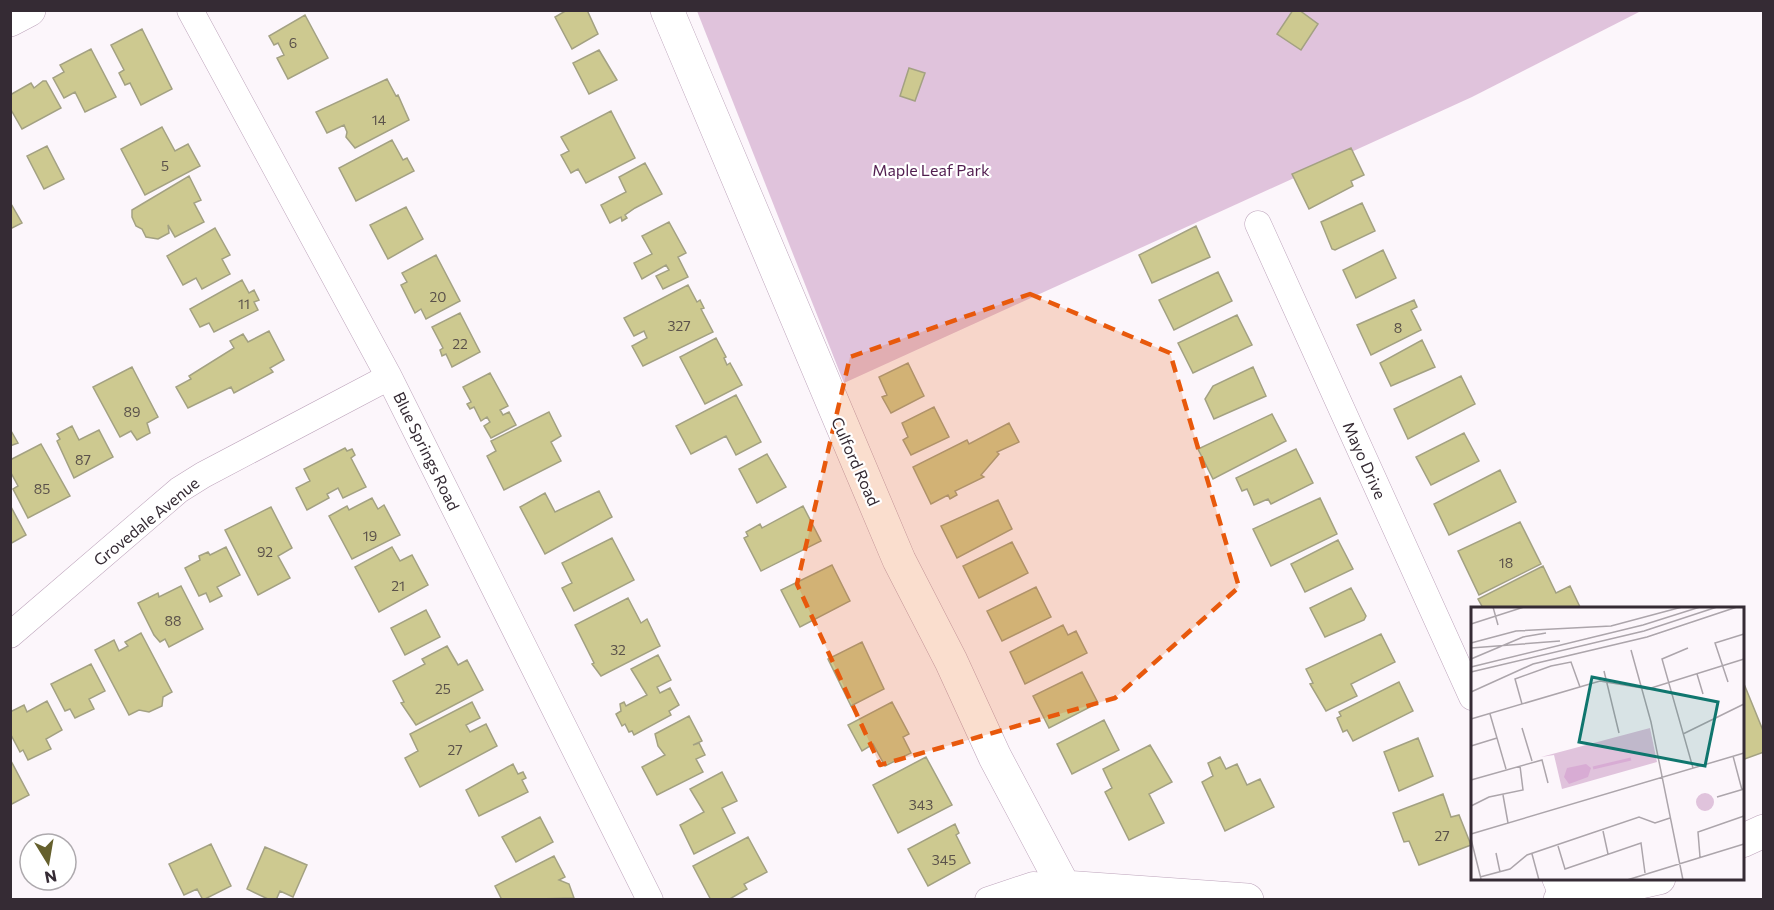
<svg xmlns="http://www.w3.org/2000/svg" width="1774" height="910" font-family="Commissioner,sans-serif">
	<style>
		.green { fill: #e0c3dc }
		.building { fill: #cdc990; stroke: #a3a182; stroke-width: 1.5 }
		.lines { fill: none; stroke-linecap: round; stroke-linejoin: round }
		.street-casing { stroke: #bda4bb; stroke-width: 27 }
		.secondary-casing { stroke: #bda4bb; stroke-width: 34 }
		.street { stroke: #fff; stroke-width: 26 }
		.secondary { stroke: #fff; stroke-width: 33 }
		.marked { fill: #e8590c; fill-opacity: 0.2; stroke: #e8590c; stroke-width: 4.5; stroke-dasharray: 12 8; stroke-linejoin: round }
		.labels { text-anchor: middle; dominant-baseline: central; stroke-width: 4.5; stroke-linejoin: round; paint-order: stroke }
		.number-label { font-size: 14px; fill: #5b524b }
		.park-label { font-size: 16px; fill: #511d4f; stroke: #fff }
		.street-label { font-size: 16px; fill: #352b34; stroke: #fff }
		.inset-river { fill: none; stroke: #d8acd4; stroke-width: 3 }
		.inset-road { fill: none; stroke: #aca5ab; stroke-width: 1.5 }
		.view { fill: #0f766e; fill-opacity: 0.15; stroke: #0f766e; stroke-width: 3 }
		.inset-edge { fill: none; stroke: #352b34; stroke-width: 3 }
	</style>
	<rect width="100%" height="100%" fill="#fcf6fb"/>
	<path class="green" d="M697,11H1641L1472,97L844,383Z"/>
	<path class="building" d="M567,10H587L598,34L572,49L555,17Z
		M1293,10H1299L1318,24L1301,50L1277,34Z
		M305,15L328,58L288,79L277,58L284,55L278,43L274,45L269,36Z
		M142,29L172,89L141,105L130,83L125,85L119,73L124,70L111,45Z
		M91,49L116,97L85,112L75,92L64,98L53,78L64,72L60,65Z
		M599,50L617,80L589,94L573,63Z
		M909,68L925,73L915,101L900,96Z
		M387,79L396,96L398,95L409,120L355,148L346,137L347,132L344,125L327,133L316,112Z
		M43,81H46L61,108L22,129L10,108V95L31,83L34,88Z
		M611,111L635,158L586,183L578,169L571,173L561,155L569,151L561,137Z
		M162,127L175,151L188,144L200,166L145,195L121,149Z
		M392,140L403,160L407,158L414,171L356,201L339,168Z
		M47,146L64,179L44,189L27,156Z
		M1351,148L1364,175L1351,181L1353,186L1309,209L1292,174Z
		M645,163L662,194L635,208L625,215L627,218L622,221L621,217L610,223L601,205L626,192L619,177Z
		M189,176L201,200L194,203L204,222L175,237L168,225L169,233L158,239L146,237L142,229L136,226L132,217V210Z
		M10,202L22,223L10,229Z
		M1362,203L1375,231L1335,250L1332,249L1321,222Z
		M406,207L423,239L388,259L370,225Z
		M669,222L686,253L678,257L688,277L663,289L656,276L669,270L666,265L642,279L634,263L652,254L642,236Z
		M1196,226L1210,257L1152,283L1139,255Z
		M215,228L230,255L222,259L230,274L202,289L196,278L183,285L167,256Z
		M1383,250L1396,278L1356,298L1343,270Z
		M436,255L460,301L426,319L421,309L415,313L401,285L407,282L402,273Z
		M1218,272L1232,301L1174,330L1159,300Z
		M242,280L249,293L254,290L259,300L254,302L258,310L214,332L209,323L200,327L190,309Z
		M688,285L697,302L700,300L704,308L701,309L713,332L643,366L632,346L647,338L644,331L634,336L624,318Z
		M1414,300L1417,307L1411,310L1421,330L1371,355L1357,325Z
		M460,313L480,352L452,367L446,354L442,356L440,350L443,348L432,327Z
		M1237,315L1252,345L1193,373L1178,343Z
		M269,331L284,360L270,368L273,372L234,393L231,387L188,408L176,387L191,379L189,376L234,348L230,341L243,334L248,342Z
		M716,338L726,357L724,358L727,365L730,363L742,385L705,404L680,357Z
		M1422,340L1435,367L1391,386L1380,363Z
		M908,363L924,396L891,413L882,397L887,395L879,377Z
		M132,367L158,417L147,423L150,433L137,440L131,431L120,437L93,387Z
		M1253,367L1266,396L1214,419L1205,399L1213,386Z
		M490,373L508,406L500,410L503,415L509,412L516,425L491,438L484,426L490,422L487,417L481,421L474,407L470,409L467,404L471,402L463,387Z
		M1461,376L1475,404L1408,439L1394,409Z
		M736,395L761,442L736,455L726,436L691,454L676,426Z
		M934,407L949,437L911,455L903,440L908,437L902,423Z
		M549,412L561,436L551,442L561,461L504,490L487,456L496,451L491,441Z
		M1272,414L1286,441L1213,479L1198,449Z
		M1009,423L1019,442L997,452L999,454L981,475L984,477L955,491L957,495L950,499L948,495L931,504L913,467L967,440L969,444Z
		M72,426L79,440L99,430L113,457L74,478L57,441L60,439L57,434Z
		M10,429L18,443L10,446Z
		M1464,433L1479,461L1431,485L1416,457Z
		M41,444L70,496L28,518L13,489L18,486L10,471V460Z
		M345,448L347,451L352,449L355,455L351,458L366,487L343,498L338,488L327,494L329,498L307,510L296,488L310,481L304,469Z
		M1296,449L1313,483L1271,504L1268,499L1254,505L1247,489L1242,491L1236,478Z
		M767,454L786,487L757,503L739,469Z
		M1500,470L1516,502L1449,535L1434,504Z
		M599,491L612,517L545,554L520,507L545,493L555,512Z
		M372,498L378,509L384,505L400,535L352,559L329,516L347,506L349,510Z
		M1320,498L1337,534L1271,566L1253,529Z
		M998,500L1012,529L957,558L941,526Z
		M10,505L26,535L10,544Z
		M803,506L821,541L761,571L744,538L748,536L746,532L760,524L762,528Z
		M271,507L292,548L278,556L290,578L258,595L225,530Z
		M1520,522L1541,564L1479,595L1458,551Z
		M612,538L634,580L574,611L562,588L572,583L562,563Z
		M1338,540L1353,569L1305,592L1291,564Z
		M1012,542L1028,573L979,598L963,566Z
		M226,547L240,575L217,587L222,596L210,602L206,593L199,596L185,568L200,560L199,556L208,552L210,555Z
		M392,547L400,561L412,555L428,585L379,612L355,567Z
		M832,565L850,601L800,627L781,590Z
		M1543,566L1556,593L1570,586L1580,607L1483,608L1478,599Z
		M181,586L203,629L169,647L165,639L160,642L154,635L138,603L158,593L159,597Z
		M1036,587L1051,617L1002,641L987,611Z
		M1351,588L1366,616L1364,620L1325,637L1310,608Z
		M628,598L641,623L647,619L660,646L601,676L592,664L594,663L575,625Z
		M426,610L440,637L405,655L391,628Z
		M1063,625L1068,635L1076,631L1087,653L1025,684L1010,652Z
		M141,633L172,692L163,697L162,706L149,712L139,710L129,715L95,650L114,640L119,651L128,646L125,642Z
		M1381,634L1395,662L1351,684L1357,696L1326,711L1310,684L1313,683L1306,669Z
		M862,642L884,689L851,706L828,659Z
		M447,646L458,665L467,660L483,690L416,725L401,703L404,702L393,681L425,664L422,659Z
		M658,655L671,680L657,687L660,693L670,688L679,705L669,711L671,715L634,735L632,731L629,732L625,724L622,726L616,714L621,711L620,704L624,702L626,706L647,695L631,669Z
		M91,664L105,691L89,699L94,709L75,718L70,709L65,711L51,684Z
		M1082,672L1098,703L1049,728L1033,696Z
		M1742,679L1764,733V752L1742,760Z
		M1399,682L1413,711L1353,741L1347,730L1343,732L1337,718L1341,716L1339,712Z
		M47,701L62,730L46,739L51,749L28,760L23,750L20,752L10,733V712L24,705L27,712Z
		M472,702L480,718L466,725L470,732L486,724L497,746L420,787L405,758L418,751L410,734Z
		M892,702L909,734L903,737L911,753L885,766L873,744L862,751L848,725Z
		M689,716L702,741L693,745L699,743L705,755L696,759L703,772L657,795L642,767L665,755L658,746L655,734Z
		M1104,720L1119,750L1072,774L1057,744Z
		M1418,738L1433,776L1399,791L1384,752Z
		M1150,745L1172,782L1149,794L1164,823L1129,840L1105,792L1112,788L1103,769Z
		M926,757L952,805L898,833L873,785Z
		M1220,757L1226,769L1237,764L1247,785L1260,779L1274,807L1225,831L1202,782L1213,776L1208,763Z
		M10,759L29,795L10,805Z
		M513,764L518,774L523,772L526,778L522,780L528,792L479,816L466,790Z
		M722,772L737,801L722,808L735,833L694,854L680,825L704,812L690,789Z
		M1443,794L1451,817L1459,815L1471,845L1419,865L1409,841L1404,842L1393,813Z
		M540,817L553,842L516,862L502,837Z
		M955,824L959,833L956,835L970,863L928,886L908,849Z
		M748,837L767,872L744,884L747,889L728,900H711L693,866Z
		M211,844L231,886L203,900L197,889L184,895L169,864Z
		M265,847L307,865L293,897L280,891L276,900H270L247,889Z
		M554,856L565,877L559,880L569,884L574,898L502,900L495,886Z"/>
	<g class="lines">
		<g class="street-casing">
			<path id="street" d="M190,10L389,377L650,900
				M1258,224L1472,697
				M10,635L179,490L203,475L389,377
				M1555,878L1564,900
				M988,900L1033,885L1064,887L1070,900"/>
		</g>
		<g class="secondary-casing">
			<path id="secondary" d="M667,10L899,560L951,661L995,757L1064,887L1247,900
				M10,20L29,10
				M1742,841L1764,831
				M1560,900L1659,878"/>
		</g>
		<use href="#street" class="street"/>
		<use href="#secondary" class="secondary"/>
	</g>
	<path class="marked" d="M1030,294L1170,353L1239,587L1115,698L880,765L797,584L850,357Z"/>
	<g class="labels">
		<g class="number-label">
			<text x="293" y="42">6</text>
			<text x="379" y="119">14</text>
			<text x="165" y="165">5</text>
			<text x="438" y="296">20</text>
			<text x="244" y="303">11</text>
			<text x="679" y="325">327</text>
			<text x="1398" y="327">8</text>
			<text x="460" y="343">22</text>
			<text x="132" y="411">89</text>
			<text x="83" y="459">87</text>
			<text x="42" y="488">85</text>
			<text x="370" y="535">19</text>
			<text x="265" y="551">92</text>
			<text x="1506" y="562">18</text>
			<text x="398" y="585">21</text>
			<text x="173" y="620">88</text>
			<text x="618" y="649">32</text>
			<text x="443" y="688">25</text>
			<text x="455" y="749">27</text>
			<text x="921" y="804">343</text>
			<text x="1442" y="835">27</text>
			<text x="944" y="859">345</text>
		</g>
		<g class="park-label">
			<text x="931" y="169">Maple Leaf Park</text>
		</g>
		<g class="street-label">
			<text transform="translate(427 451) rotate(64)">Blue Springs Road</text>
			<text transform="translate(1365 460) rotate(66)">Mayo Drive</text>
			<text transform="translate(856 461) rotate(66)">Culford Road</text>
			<text transform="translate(146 521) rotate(-39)">Grovedale Avenue</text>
		</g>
	</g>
	<g transform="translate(1471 607)">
		<rect width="273" height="273" fill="#fcf6fb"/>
		<path d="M179,121L186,155L91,182L83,148L70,150ZM225 195a9 9 0 1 1 18 0a9 9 0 1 1-18 0Z" fill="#e0c3dc"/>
		<path d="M115,157L120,161L117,170L98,177L93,170L96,161Z" fill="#d8acd4"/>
		<path class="inset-river" d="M122,161L160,152"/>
		<path class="inset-road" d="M22,0L27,18M0,17L53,0M0,36L45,24L140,19L211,0M0,41L89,34M217,41L191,52L222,161M160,43L180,115L212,273M0,52L52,30L75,26M0,60L172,18L229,0M133,64L148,126M0,65L173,24L246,0M226,67L232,87M257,75L244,36L273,27M0,85L62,57L176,30L266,0M51,97L44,72L80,59L100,55L109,80M19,107L35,162M0,112L129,74L177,82L273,52M51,121L61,154M212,127L273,97M0,139L26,131M262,149L271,183M0,173L71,153L77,176M32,188L37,216M246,190L273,182M0,199L18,190L52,183L49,159M132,224L137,247M0,227L273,146M0,232L10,272M87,239L94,262L170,236L174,266M25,246L29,265M61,247L68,273M229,250L227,225L273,209M9,270L39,262L56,248L168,210L184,216L199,211M156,273L273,237"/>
		<path class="view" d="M121,70L247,95L234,159L108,135Z"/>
		<rect width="273" height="273" class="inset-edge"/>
	</g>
	<rect width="1774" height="910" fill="none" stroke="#352b34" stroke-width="24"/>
	<g transform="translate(48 862) rotate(169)"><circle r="28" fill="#ffffff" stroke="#aeaaae" stroke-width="1.5"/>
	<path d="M0-4.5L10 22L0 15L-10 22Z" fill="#65602d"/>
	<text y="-9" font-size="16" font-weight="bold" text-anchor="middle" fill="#352b34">N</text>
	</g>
</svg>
